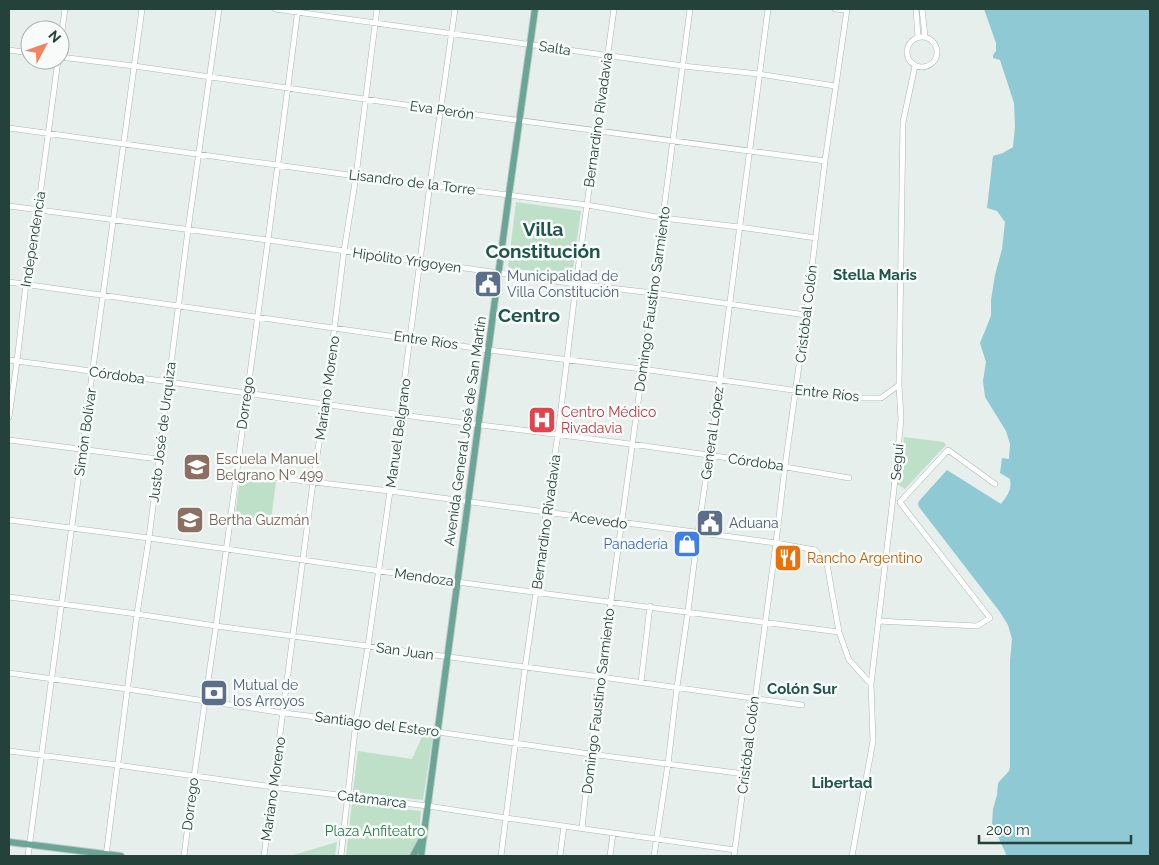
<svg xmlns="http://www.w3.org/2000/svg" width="1159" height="865" font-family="Raleway,sans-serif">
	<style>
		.green { fill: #bfe0c8 }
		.water { fill: #8ec9d4 }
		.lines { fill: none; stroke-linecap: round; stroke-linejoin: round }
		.minor-casing { stroke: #a8b8b2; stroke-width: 6 }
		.major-casing { stroke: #c2cac8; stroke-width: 8 }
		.minor { stroke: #fff; stroke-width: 5 }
		.major { stroke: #6aa596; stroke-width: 6 }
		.labels { text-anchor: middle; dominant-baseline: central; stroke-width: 5; stroke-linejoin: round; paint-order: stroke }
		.street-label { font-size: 14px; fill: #24423a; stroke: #f7fbf9 }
		.service-label { font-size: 14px; fill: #4e5e75; stroke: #f7fbf9; text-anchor: start }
		.health-label { font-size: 14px; fill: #be3a42; stroke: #f7fbf9; text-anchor: start }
		.education-label { font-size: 14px; fill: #785e54; stroke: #f7fbf9; text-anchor: start }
		.shop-label { font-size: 14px; fill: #366cbe; stroke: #f7fbf9; text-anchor: end }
		.food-label { font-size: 14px; fill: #c56008; stroke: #f7fbf9; text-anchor: start }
		.park-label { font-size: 14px; fill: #2d7a4b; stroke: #f7fbf9 }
		.neighbourhood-label { font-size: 15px; font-weight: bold; fill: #1f5548; stroke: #f7fbf9 }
		.district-label { font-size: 19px; font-weight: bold; fill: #1f5548; stroke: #f7fbf9 }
	</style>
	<rect width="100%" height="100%" fill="#e6efeb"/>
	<path class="green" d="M516,202L581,211L572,276L508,268Z
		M904,437L944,442L946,445L905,489L897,484Z
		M240,478L276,482L271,520L235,516Z
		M423,734L433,735L423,800L353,792L358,751L412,759Z
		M352,803L421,811L418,846L413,856H346Z
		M337,842L335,856H290Z"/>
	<path class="water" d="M984,9H1150V856H1007L992,824L993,809L997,795L998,783L1009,771L1010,767V661L1012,639L1008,625L1000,612L919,507L918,504L919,501L947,470L1001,504C1007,496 1012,490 1010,479L1000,473L1002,458L1009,459L1010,444L1006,431L985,397L983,381L986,362L980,343L991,316V300L995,275L1002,249L1005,222L997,211L987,208L993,156L1003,153L1013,147L1015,127L1014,103L1000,60L993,58V55L996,51V43Z"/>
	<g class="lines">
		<g class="minor-casing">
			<path id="minor" d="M275,9L683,66L759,74L835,86
				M835,9L846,10
				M916,9L918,37
				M922,9L925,36
				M907 52a15 15 0 1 1 30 0a15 15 0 1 1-30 0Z
				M60,45L65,9
				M9,50L30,53
				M60,57L134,66L441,110L825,161
				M9,128L356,176L587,205L663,218L739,227L816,238
				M9,206L268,240L576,284L653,293L806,315
				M9,282L489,350L642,369L849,398H881L899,385
				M9,360C140,377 270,397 402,415C551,434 701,451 849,478
				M9,417L17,361L26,284L38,210L58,60
				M9,440L158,459
				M236,473L390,491L776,543L815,550L827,564L839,632L849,660L871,684
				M9,520L149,538L457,582L839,632
				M9,597L137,614L216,626L601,677L802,705
				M878,621L977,626L990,618L902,505L900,502L948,450L995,484
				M9,673L127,689L284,713L438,732L590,754L745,774
				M641,682L650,606
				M9,751L117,765L273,787L428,806L506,818L735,850
				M582,828L590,754L653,293L690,9
				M28,856C65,574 103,291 142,9
				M106,856L137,614L149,538L188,230L219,9
				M184,856L194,777L216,626L268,240L298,9
				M264,856L313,482L325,404L344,251L356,176L377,9
				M341,856L356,721L368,646L390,491L430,184L455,9
				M501,856L525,668L536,592L546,513L558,434L576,284L614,9
				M560,856L564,826
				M610,856L613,833
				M654,856L668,764L677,687L688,611L698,533L720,379L768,9
				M734,856L776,543L785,466L806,315L825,161L847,9
				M852,856L873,741L871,684L894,489L901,419L899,385L903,122L915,66"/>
		</g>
		<g class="major-casing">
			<path id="major" d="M9,842L121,856
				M413,856L421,841
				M421,856L509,194L535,9"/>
		</g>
		<use href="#minor" class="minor"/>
		<use href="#major" class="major"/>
	</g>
	<defs>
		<g id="civic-square" transform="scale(1.4375)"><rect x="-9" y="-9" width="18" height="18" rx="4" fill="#5c6f8a" stroke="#f7fbf9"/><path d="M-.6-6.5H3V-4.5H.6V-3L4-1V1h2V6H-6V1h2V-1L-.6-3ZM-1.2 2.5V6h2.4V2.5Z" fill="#fff"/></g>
		<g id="hospital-square" transform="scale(1.4375)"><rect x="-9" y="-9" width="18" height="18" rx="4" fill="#e0444e" stroke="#f7fbf9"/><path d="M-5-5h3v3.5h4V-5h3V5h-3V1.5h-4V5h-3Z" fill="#fff"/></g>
		<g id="school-square" transform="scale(1.4375)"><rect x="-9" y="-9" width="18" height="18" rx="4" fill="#8d6e63" stroke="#f7fbf9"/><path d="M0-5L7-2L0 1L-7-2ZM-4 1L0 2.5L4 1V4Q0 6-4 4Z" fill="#fff"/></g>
		<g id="shop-square" transform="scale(1.4375)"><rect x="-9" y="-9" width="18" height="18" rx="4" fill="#3f7fe0" stroke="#f7fbf9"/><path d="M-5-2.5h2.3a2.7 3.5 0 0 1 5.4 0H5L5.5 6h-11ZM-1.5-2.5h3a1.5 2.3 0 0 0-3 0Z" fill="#fff"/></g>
		<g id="restaurant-square" transform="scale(1.4375)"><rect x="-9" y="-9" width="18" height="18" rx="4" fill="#e8710a" stroke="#f7fbf9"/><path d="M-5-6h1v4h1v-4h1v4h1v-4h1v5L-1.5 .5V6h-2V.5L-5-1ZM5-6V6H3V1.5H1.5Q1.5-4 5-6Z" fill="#fff"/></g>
		<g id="bank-square" transform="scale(1.4375)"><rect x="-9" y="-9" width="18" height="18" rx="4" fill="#5c6f8a" stroke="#f7fbf9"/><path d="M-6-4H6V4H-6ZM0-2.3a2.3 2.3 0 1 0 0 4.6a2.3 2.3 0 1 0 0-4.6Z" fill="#fff"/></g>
	</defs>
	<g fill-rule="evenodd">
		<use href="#civic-square" x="488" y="284"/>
		<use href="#hospital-square" x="542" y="420"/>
		<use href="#school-square" x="197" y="467"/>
		<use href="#school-square" x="190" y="520"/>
		<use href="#civic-square" x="710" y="523"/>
		<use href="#shop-square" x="687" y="544"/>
		<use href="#restaurant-square" x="788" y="558"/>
		<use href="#bank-square" x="214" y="693"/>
	</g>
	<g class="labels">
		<g class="street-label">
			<text transform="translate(555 48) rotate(9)">Salta</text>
			<text transform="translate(442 110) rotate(8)">Eva Perón</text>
			<text transform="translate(598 120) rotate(-82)">Bernardino Rivadavia</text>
			<text transform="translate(412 182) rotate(7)">Lisandro de la Torre</text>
			<text transform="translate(33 239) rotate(-81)">Independencia</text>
			<text transform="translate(407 260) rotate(8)">Hipólito Yrigoyen</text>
			<text transform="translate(652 299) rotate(-82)">Domingo Faustino Sarmiento</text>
			<text transform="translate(806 314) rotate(-83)">Cristóbal Colón</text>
			<text transform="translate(426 340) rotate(8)">Entre Ríos</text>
			<text transform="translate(117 375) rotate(8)">Córdoba</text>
			<text transform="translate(327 388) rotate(-82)">Mariano Moreno</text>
			<text transform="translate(827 393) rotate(6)">Entre Ríos</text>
			<text transform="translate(245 403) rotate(-82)">Dorrego</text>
			<text transform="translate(465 431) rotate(-82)">Avenida General José de San Martín</text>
			<text transform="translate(85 432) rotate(-82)">Simón Bolívar</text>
			<text transform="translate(162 432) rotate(-83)">Justo José de Urquiza</text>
			<text transform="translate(398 433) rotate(-82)">Manuel Belgrano</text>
			<text transform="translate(712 433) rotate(-82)">General López</text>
			<text transform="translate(756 462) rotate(8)">Córdoba</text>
			<text transform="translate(897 462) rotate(-85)">Seguí</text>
			<text transform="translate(599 520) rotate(8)">Acevedo</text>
			<text transform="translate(546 522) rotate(-82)">Bernardino Rivadavia</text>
			<text transform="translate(424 577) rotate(8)">Mendoza</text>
			<text transform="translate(405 651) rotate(8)">San Juan</text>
			<text transform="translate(598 701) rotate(-83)">Domingo Faustino Sarmiento</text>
			<text transform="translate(377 724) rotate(7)">Santiago del Estero</text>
			<text transform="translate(748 745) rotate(-83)">Cristóbal Colón</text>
			<text transform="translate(273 789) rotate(-82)">Mariano Moreno</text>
			<text transform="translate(372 799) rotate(7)">Catamarca</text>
			<text transform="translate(190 804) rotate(-83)">Dorrego</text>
		</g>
		<g class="service-label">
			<text x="507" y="276">Municipalidad de<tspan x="507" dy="16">Villa Constitución</tspan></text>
			<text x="729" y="523">Aduana</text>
			<text x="233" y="685">Mutual de<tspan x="233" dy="16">los Arroyos</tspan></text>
		</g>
		<g class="health-label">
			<text x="561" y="412">Centro Médico<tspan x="561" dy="16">Rivadavia</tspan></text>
		</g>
		<g class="education-label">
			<text x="216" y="459">Escuela Manuel<tspan x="216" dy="16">Belgrano Nº 499</tspan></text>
			<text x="209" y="520">Bertha Guzmán</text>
		</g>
		<g class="shop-label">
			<text x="668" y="544">Panadería</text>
		</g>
		<g class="food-label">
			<text x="807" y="558">Rancho Argentino</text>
		</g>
		<g class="park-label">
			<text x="375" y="831">Plaza Anfiteatro</text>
		</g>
		<g class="neighbourhood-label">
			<text x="875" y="275">Stella Maris</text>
			<text x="802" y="689">Colón Sur</text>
			<text x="842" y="783">Libertad</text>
		</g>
		<g class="district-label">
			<text x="543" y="229">Villa<tspan x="543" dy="22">Constitución</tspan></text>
			<text x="529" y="315">Centro</text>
		</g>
	</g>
	<rect width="1159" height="865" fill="none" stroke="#24423a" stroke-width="20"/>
	<g transform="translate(45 45) rotate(49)"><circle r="24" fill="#f7fbf9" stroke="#a3b1ad"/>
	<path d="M0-4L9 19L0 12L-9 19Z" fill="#f4845f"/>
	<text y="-8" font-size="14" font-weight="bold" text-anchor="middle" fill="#24423a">N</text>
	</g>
	<path d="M979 835v8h152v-8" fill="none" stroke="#24423a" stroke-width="2.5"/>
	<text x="986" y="835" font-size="15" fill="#24423a" stroke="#f7fbf9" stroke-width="4" paint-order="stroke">200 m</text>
</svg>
